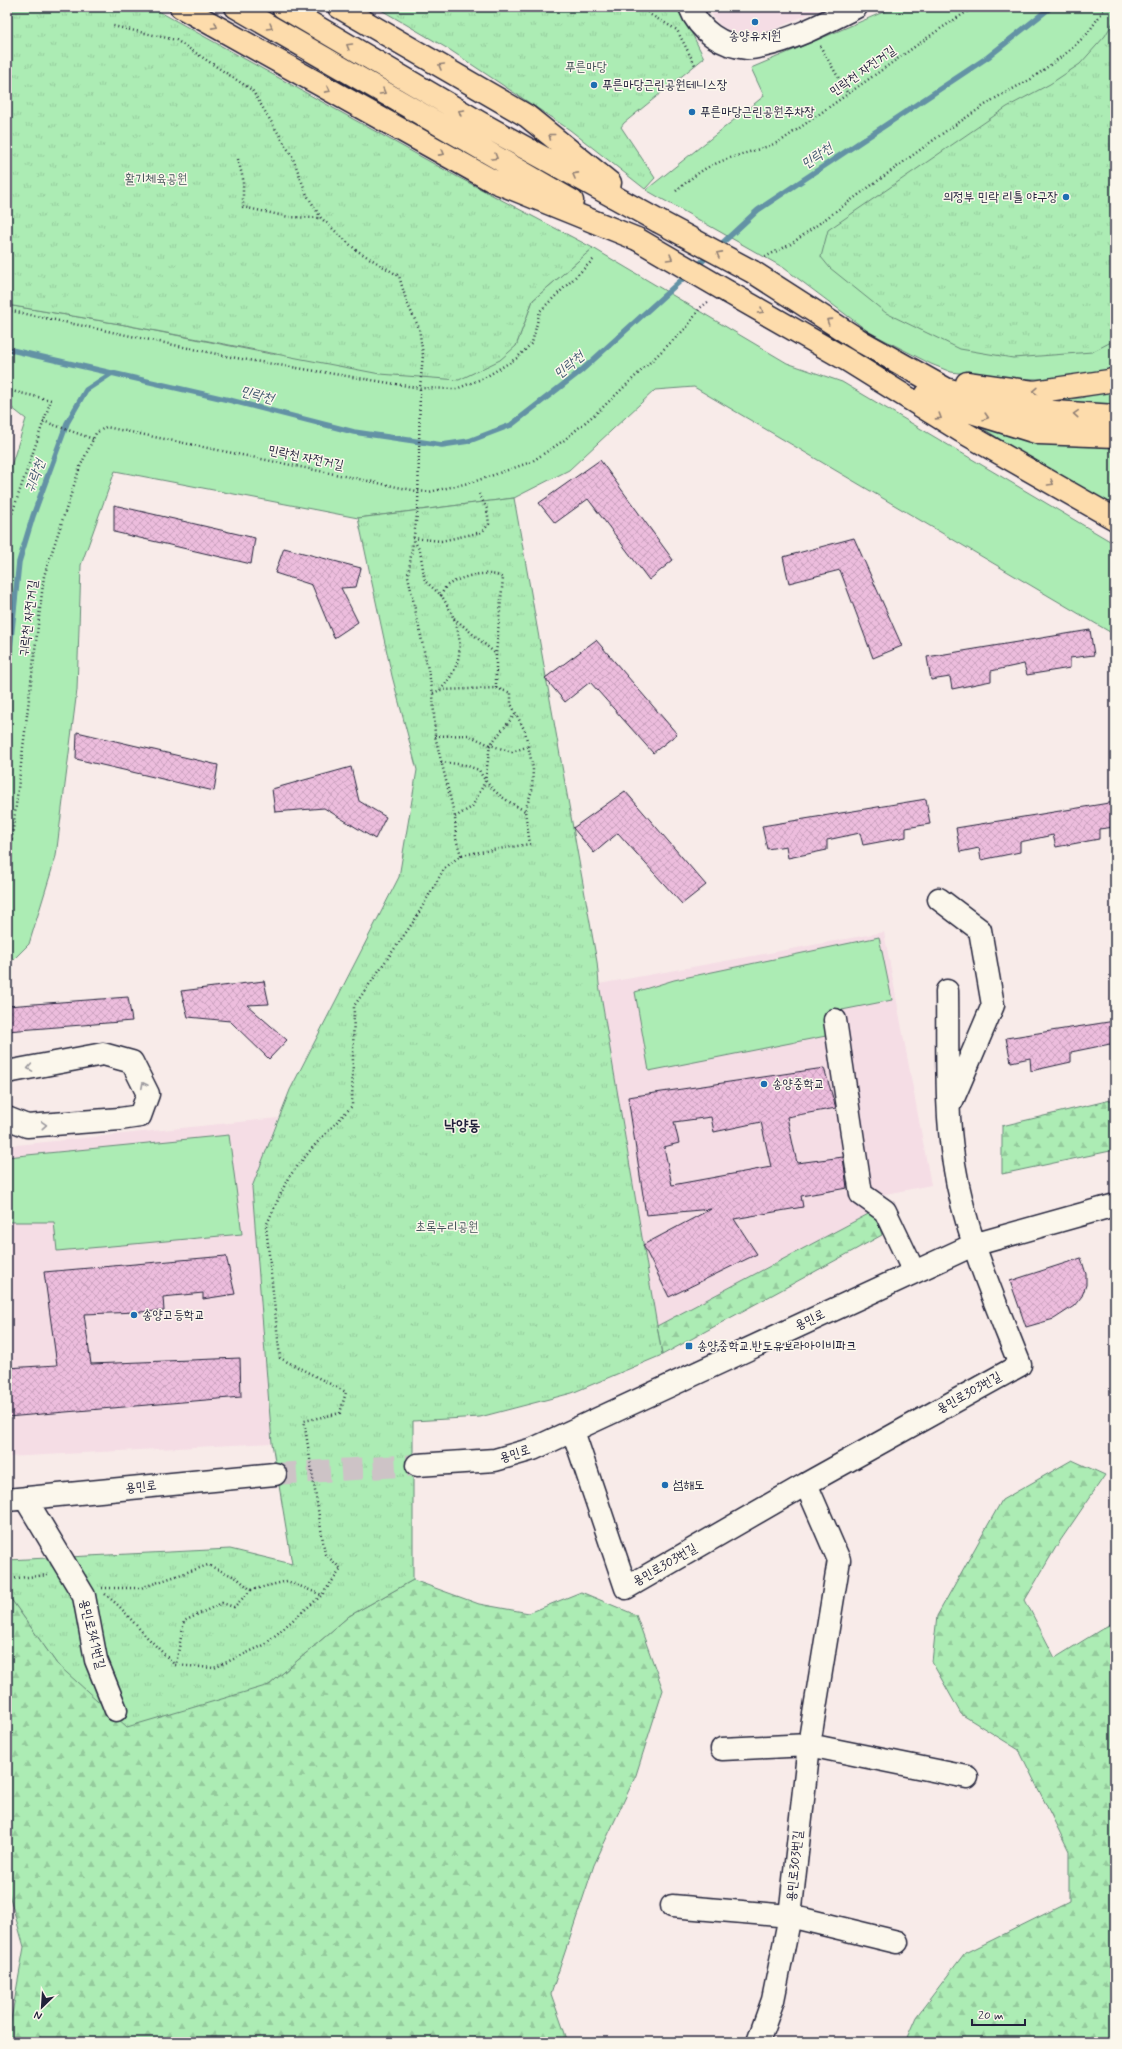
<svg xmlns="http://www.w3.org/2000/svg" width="1122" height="2049" font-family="Mynerve,'Poor Story',sans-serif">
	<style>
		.built { fill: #f5dde5 }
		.green { fill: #acecb4; stroke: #678778 }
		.forest { fill: url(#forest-firs); stroke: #678778 }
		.park { fill: url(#park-tufts); stroke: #678778 }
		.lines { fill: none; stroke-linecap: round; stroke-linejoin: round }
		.stream { stroke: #6392a5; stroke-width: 5.5 }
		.building { fill: url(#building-cross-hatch); stroke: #22223b; fill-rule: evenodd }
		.minor-tunnel { stroke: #cdc3c6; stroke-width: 22; stroke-dasharray: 22 11; stroke-linecap: butt }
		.minor-casing { stroke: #22223b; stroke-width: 25 }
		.highway-casing { stroke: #22223b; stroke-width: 25 }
		.path { stroke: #22223b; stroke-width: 2.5; stroke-dasharray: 1 3; stroke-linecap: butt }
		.minor { stroke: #fbf7ec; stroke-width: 22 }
		.highway { stroke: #fddcac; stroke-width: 22 }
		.highway-bridge-casing { stroke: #22223b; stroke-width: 25; stroke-linecap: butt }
		.highway-bridge { stroke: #fddcac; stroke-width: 22 }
		.oneway { stroke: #907f74 }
		.oneway2 { stroke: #99979c }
		.poi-dot { fill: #1f6fb2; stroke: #fbf7ec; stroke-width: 1.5 }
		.labels { text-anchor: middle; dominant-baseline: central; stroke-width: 3; stroke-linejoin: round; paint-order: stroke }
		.poi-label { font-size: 13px; fill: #22223b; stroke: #fbf7ec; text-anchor: start }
		.park-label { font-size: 13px; fill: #445459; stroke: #fbf7ec }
		.street-label { font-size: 13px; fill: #22223b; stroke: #fbf7ec }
		.water-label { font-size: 14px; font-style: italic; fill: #425a70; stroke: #fbf7ec }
		.quarter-label { font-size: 15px; font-weight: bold; fill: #22223b; stroke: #fbf7ec }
	</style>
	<defs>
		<pattern id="forest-firs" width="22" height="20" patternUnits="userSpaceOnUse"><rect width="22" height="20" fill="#acecb4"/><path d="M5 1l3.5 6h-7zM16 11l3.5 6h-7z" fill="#94ca9c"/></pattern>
		<pattern id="park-tufts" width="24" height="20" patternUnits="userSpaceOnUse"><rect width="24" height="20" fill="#acecb4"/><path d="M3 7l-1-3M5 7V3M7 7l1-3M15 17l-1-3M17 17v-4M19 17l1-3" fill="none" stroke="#94ca9c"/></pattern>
		<pattern id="building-cross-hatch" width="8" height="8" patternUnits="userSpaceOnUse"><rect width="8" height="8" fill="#edbddd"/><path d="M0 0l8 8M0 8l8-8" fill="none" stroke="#cba2bf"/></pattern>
	</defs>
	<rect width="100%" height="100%" fill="#f8ebe9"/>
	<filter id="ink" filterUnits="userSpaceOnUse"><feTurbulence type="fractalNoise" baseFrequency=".025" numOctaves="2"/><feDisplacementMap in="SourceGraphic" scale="8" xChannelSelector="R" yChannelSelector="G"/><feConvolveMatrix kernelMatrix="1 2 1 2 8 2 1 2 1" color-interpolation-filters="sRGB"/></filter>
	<g filter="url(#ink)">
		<path class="built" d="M709,7H824L775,29L756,35L734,32L721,26L714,18Z
			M884,932L931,1185L876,1196L874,1211L882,1235L662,1355L599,984Z
			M278,1118L252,1187L272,1443L7,1457V1146Z"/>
		<path class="green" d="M895,7H1115V368L1089,378L1038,379L997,378L951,372L931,364L869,332L784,268L646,190L764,96L751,68Z
			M593,248L787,363L842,382L1115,544V635L694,387L655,390L569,470L514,498L358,518L115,471L81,565L77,690L56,856L29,944L7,966V479L26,419L7,404V305L120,324L271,354L516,346L533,300Z
			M1115,388V407H1056L1063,399L1081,398Z
			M979,426L1001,431L1115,445V511Z
			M879,937L892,1000L827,1013L831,1035L649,1071L635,992L674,980Z
			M229,1135L242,1234L57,1251L54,1222H8L7,1157Z"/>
		<path class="forest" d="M1115,1099V1150L1002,1174V1126Z
			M874,1211L882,1235L662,1355L657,1326Z
			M1072,1460L1105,1475L1056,1547L1025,1600L1055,1658L1115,1621V2042H905L916,2017L964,1954L1069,1902V1851L1019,1750L961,1714L932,1662L937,1616L1002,1500Z
			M413,1580L479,1604L529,1613L581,1592L636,1615L663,1690L636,1775L594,1865L551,1994L568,2042H7L24,1947L7,1887V1602L11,1599L57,1664L269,1685L349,1616Z"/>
		<path class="park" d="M7,7H151L454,175L593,248L533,300L516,346L500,360L459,380L380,374L120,324L7,305Z
			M376,7H679L704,58L624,123L621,127L655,178L645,189L570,130L450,50Z
			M1115,19V340L1092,352L1013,358L960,349L886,313L830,268L821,257L828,230L1007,107L1050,84L1080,64L1105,36Z
			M514,498L597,962L599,984L662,1355L572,1393L480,1417L413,1421V1580L349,1616L269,1685L127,1727L57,1664L11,1599L7,1602V1560L230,1549L292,1564L272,1443L252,1187L290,1090L399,877L417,770L392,676L358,518Z"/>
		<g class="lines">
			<path class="stream" d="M717,248L758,210L988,57L1051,7
				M695,268L709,255
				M7,349L229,400L354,432L442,445L469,441L511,425L582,370L688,274
				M7,677L19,562L33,516L67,423L86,390L112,373"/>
		</g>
		<path class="building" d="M600,460L673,560L649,580L588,499L555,523L539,503Z
			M114,505L255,538L251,564L114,532Z
			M854,538L902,646L873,658L840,570L789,583L783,557Z
			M284,548L361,568L356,587L341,588L358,622L334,638L312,585L275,573Z
			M1090,630L1094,655L1070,658V668L1027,675L1024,664L991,671V681L952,689L950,677L931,680L927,657Z
			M596,640L677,734L653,753L590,682L565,702L545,678Z
			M77,732L218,765L214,791L76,759Z
			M351,767L359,801L386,817L375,839L324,808L275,812L272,789Z
			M625,791L706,885L682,904L618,833L594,853L573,828Z
			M926,799L930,824L906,828V837L863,845L860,833L827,840V850L788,858L786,846L767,849L762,826Z
			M1115,802V827L1099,829V839L1056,847L1053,835L1020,842V852L981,860L979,848L960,852L956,828Z
			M264,981L269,1004L247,1005L287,1040L269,1059L230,1021L188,1017L181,991Z
			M128,997L132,1021L7,1031V1006Z
			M1115,1021V1043L1071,1052V1062L1031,1071L1030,1058L1011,1062L1006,1038Z
			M824,1068L836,1108L787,1117L797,1163L843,1157L847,1188L801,1196L803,1207L734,1219L757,1254L669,1297L643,1245L711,1209L646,1215L628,1097ZM711,1117L714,1132L761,1122L771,1167L672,1185L664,1147L679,1143L674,1122Z
			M226,1256L235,1294L203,1299V1293L163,1297L164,1311L84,1314L91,1364L240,1358L241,1397L7,1417V1368L57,1365L44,1272Z
			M1081,1258L1086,1274V1285L1082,1296L1074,1306L1054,1319L1026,1327L1010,1281Z"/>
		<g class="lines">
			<path class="minor-tunnel" d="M275,1474L417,1465"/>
			<g class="minor-casing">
				<path id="minor" d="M690,7C699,31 722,46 747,48C752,49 758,47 762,46C796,39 826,22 856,7
					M939,899L980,930L993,1005L952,1101
					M835,1020L861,1194L885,1211L914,1272
					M7,1072L103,1054L132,1062L148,1094L140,1116L120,1119L27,1126L7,1118
					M573,1431L626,1588L806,1484
					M417,1465L495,1460L533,1449L973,1245L1115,1205
					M25,1498L84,1596L96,1660L116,1710
					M7,1500L275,1474
					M722,1749L809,1745L967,1777
					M672,1906L790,1916L897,1942
					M758,2042L773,2000L790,1916L809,1745L839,1560L806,1484L1020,1365C994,1299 965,1234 954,1164C945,1107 948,1048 947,991"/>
			</g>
			<g class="highway-casing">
				<path id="highway" d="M181,7L491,180L637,239
					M236,7L572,201
					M283,7L482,124L658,221
					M339,7L527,116L610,183
					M753,272L862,342L946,389L1024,410L1115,416
					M728,292L847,360L961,431L1115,519
					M967,383L1034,392L1109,381L1115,379
					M926,395L955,407L1039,433L1115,436"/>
			</g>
			<path class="path" d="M637,7L677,30L695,65
				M820,46L848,94
				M238,159L243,179V207L289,217L320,218
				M676,191C688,181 700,170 715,164C736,154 759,151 781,141L937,31L974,7
				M765,257L791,244L946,131L994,99L1031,79L1069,51L1087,34L1106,7
				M7,310L236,358L420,388L456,389L484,378L517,358L532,343L540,311L594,259
				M7,390L51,400L7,528
				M43,421L93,439
				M442,596L425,581L420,551L413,538L441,541L482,532L489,524L487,509L479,494
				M454,618L496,654
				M440,690C469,660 463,628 441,595C443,592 445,586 448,585C462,576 489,569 503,578L496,654V688
				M433,693L440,690L496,688L511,693V704L525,731L533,769L532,790L525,811L530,844L461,855
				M435,736L468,735L490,745L512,752L529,746
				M441,762L465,765L479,770C489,790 505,800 525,811
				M455,817L472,807L485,782L490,745L516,713
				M7,879L44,576L80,467L96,433L106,427L417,491L429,492L473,482L531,462L563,441L601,409L687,327L700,308L708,302
				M7,1579L48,1575
				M102,1588H141L208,1565L237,1578L251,1590L234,1607L222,1603L184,1621L176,1664
				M251,1590L287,1581L322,1595
				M105,1594L119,1606L145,1635L175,1665L214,1668L264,1645L322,1595L341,1569L325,1554L304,1421L340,1413L346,1392L280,1358L266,1226L288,1178L313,1147L352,1106L354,1006L414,921L444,869L461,855L456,839L455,817L435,736L433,693L408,576L418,508L420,388L423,355L419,328L407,303L399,276L356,250L321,218L307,195L292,156L252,90L176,40L113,26"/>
			<use href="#minor" class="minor"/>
			<use href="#highway" class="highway"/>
			<g class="highway-bridge-casing">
				<path id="highway-bridge" d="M658,221L753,272
					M637,239L728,292"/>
			</g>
			<use href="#highway-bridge" class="highway-bridge"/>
		</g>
		<defs><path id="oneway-chevron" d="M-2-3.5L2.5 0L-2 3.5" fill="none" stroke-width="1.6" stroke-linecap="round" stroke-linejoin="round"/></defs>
		<g class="oneway">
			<use href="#oneway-chevron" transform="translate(215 26) rotate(29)"/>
			<use href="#oneway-chevron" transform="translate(270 27) rotate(30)"/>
			<use href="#oneway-chevron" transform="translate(349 46) rotate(-149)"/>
			<use href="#oneway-chevron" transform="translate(441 66) rotate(-150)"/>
			<use href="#oneway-chevron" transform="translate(328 90) rotate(29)"/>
			<use href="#oneway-chevron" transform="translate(383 92) rotate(30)"/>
			<use href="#oneway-chevron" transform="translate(461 112) rotate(-149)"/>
			<use href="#oneway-chevron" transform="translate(551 136) rotate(-142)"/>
			<use href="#oneway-chevron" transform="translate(442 153) rotate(29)"/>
			<use href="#oneway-chevron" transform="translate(495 157) rotate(30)"/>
			<use href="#oneway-chevron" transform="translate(575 175) rotate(-151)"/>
			<use href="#oneway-chevron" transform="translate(719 254) rotate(-151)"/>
			<use href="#oneway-chevron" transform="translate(670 258) rotate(30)"/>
			<use href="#oneway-chevron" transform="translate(761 311) rotate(30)"/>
			<use href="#oneway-chevron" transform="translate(829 321) rotate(-147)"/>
			<use href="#oneway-chevron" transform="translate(1035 391) rotate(179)"/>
			<use href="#oneway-chevron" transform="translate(1076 414) rotate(-176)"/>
			<use href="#oneway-chevron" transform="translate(939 417) rotate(32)"/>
			<use href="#oneway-chevron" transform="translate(986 417) rotate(17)"/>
			<use href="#oneway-chevron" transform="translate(1051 483) rotate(30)"/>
		</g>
		<g class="oneway2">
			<use href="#oneway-chevron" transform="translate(30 1068) rotate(170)"/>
			<use href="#oneway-chevron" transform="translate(144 1085) rotate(-117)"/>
			<use href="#oneway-chevron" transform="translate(44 1125) rotate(-4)"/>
		</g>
	</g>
	<g class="poi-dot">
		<circle cx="755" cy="22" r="4"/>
		<circle cx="594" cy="85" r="4"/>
		<circle cx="692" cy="112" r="4"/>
		<circle cx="1066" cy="197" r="4"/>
		<circle cx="764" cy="1084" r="4"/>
		<circle cx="134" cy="1315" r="4"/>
		<rect x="685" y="1342" width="8" height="8" rx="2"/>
		<circle cx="665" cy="1485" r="4"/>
	</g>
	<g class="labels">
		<g class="poi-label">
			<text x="755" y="36" text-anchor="middle">송양유치원</text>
			<text x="602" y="85">푸른마당근린공원테니스장</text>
			<text x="700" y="112">푸른마당근린공원주차장</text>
			<text x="1058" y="197" text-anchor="end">의정부 민락 리틀 야구장</text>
			<text x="772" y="1084">송양중학교</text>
			<text x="142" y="1315">송양고등학교</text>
			<text x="697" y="1346">송양중학교.반도유보라아이비파크</text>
			<text x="673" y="1485">섬해도</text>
		</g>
		<g class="park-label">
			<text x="586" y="67">푸른마당</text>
			<text x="156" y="179">활기체육공원</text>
			<text x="447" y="1227">초록누리공원</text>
		</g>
		<g class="street-label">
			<text transform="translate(863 71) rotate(-35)">민락천 자전거길</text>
			<text transform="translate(306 458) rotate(12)">민락천 자전거길</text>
			<text transform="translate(29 618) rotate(-83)">귀락천 자전거길</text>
			<text transform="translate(810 1320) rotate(-25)">용민로</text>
			<text transform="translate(969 1393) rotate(-29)">용민로303번길</text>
			<text transform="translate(515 1454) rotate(-17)">용민로</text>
			<text transform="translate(141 1487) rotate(-6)">용민로</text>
			<text transform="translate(665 1565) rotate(-30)">용민로303번길</text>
			<text transform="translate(92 1634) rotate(76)">용민로341번길</text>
			<text transform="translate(795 1866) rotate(-84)">용민로303번길</text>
		</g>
		<g class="water-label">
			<text transform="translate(817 156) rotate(-34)">민락천</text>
			<text transform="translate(569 365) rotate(-39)">민락천</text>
			<text transform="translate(257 395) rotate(15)">민락천</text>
			<text transform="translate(35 476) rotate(-70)">귀락천</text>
		</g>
		<g class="quarter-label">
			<text x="462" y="1126">낙양동</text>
		</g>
	</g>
	<rect width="1122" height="2049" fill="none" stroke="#fbf7ec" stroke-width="24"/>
	<rect x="12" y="12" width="1098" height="2025" fill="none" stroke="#22223b" stroke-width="1.5" filter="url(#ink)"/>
	<g transform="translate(42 2007) rotate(205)" stroke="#fbf7ec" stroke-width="3" paint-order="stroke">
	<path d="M0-3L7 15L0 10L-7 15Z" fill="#22223b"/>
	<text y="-6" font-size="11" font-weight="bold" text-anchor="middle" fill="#22223b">N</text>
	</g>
	<path d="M972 2019v6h53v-6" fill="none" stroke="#22223b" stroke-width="2"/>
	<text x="978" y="2019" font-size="12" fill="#22223b" stroke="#fbf7ec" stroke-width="3" paint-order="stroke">20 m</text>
</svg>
